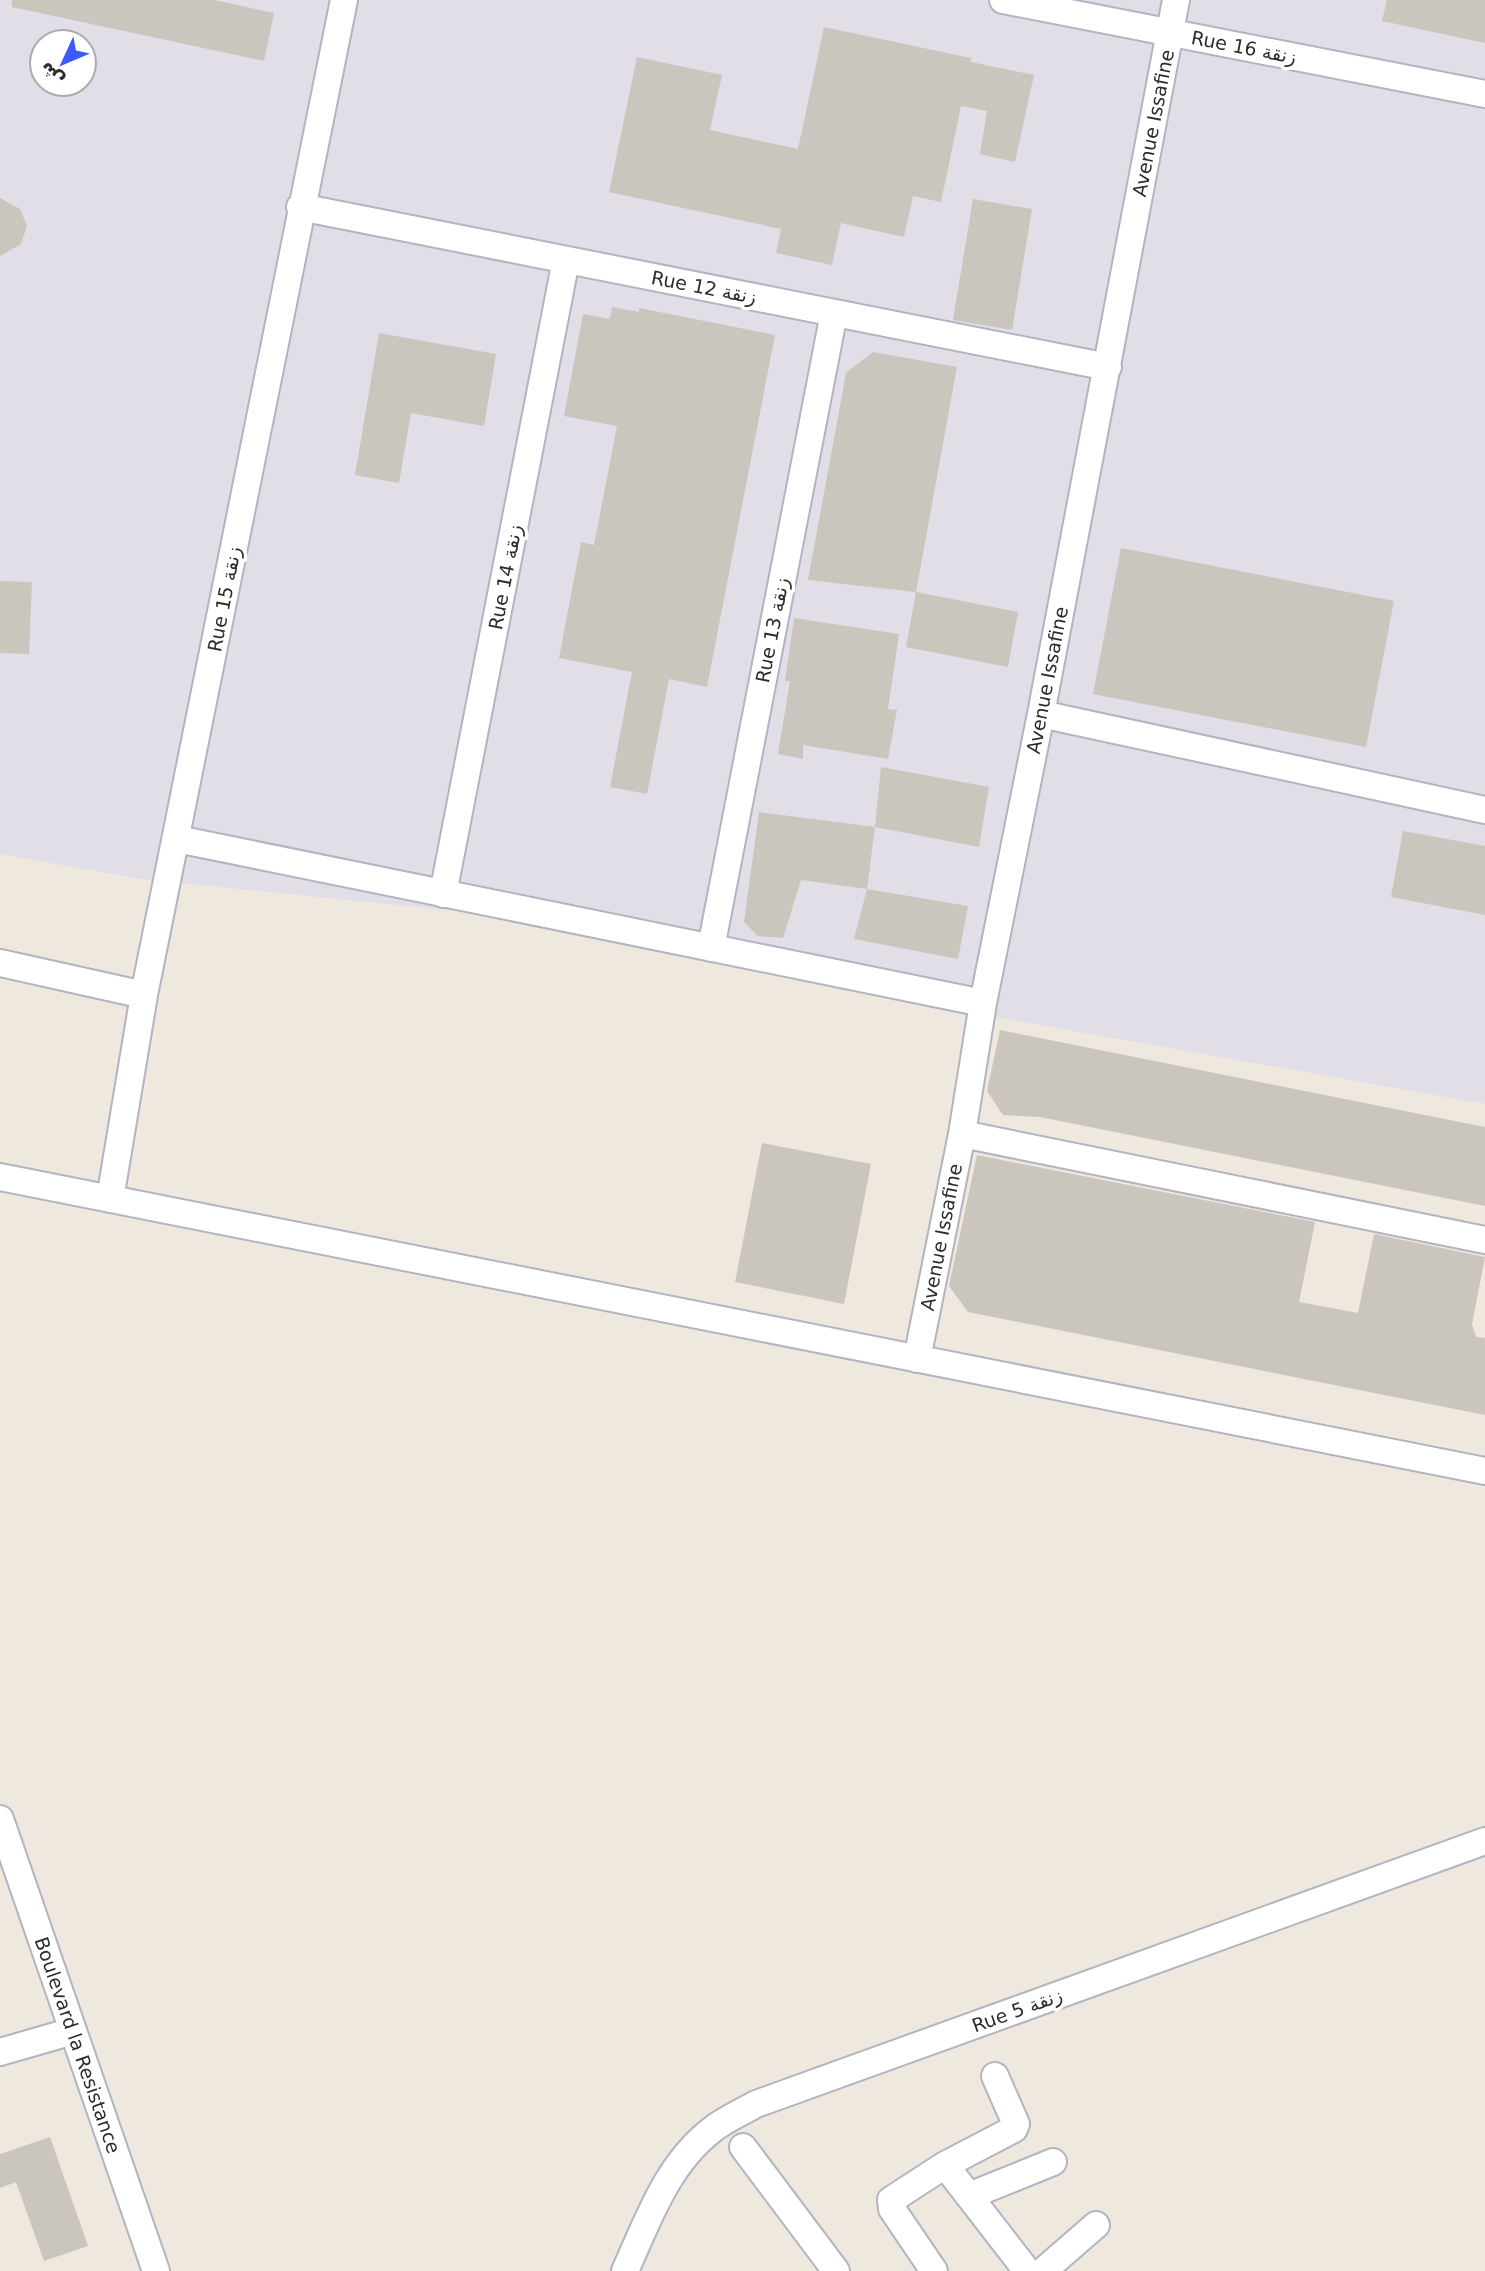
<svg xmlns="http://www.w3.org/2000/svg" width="1485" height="2271" font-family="'DejaVu Sans',Cairo,sans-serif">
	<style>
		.industrial { fill: #e1dee7; fill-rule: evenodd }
		.building { fill: #cac5bd }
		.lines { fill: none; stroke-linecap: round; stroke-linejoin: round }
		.minor-casing { stroke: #b2b4c1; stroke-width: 30 }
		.minor { stroke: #fff; stroke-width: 26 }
		.labels { text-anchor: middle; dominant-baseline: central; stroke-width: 7; stroke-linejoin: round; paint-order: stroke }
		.street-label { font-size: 19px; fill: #2c2c2c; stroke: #fff }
	</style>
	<rect width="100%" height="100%" fill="#efe8de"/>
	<path class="industrial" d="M0,0H1485V1104L955,1010L573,923L141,879L0,854ZM42,42H84V84H42Z"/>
	<path class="building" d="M12,0H214L274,13L264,61L12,7Z
		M1387,0H1485V43L1382,21Z
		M824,27L971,58V62L1034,75L1015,162L980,154L987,111L961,106L941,202L913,196L904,237L841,223L832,265L776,253L781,229L609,192L637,57L722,75L710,130L798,149Z
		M0,198L20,209L27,226L21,244L0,256Z
		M973,199L1032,209L1012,330L953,320Z
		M612,307L639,312V308L775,335L707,687L669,679L647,794L610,787L632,672L559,658L581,542L594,545L617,426L564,416L583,314L610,319Z
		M379,333L496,354L484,426L411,413L399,483L355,475Z
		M873,352L957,367L916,592L808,580L846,373Z
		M1121,548L1394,601L1366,747L1093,694Z
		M0,581L32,582L29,654L0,653Z
		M916,592L1018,612L1008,667L906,647Z
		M794,618L899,634L888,709L897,710L888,759L803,745V759L778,754L790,681H785Z
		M881,767L989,787L979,847L875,827Z
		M759,812L875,827L867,889L801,880L783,938L758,936L744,922Z
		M1403,831L1485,846V915L1391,897Z
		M867,889L968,906L958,959L854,939Z
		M1000,1030L1485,1127V1206L1040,1117L1003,1115L987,1091Z
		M762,1143L871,1164L844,1304L735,1282Z
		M977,1155L1315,1222L1299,1302L1358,1313L1374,1234L1485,1257L1472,1324L1476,1337L1485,1338V1415L968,1312L949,1286Z
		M50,2137L88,2246L44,2261L16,2182L0,2188V2154Z"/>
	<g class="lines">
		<g class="minor-casing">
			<path id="minor" d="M1003,0L1485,94
				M300,207L1108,367
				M1041,714L1485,810
				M177,839L983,1003
				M443,894L566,260
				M711,948L834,313
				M0,963L144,995
				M962,1134L1485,1240
				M0,1177L1485,1471
				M110,1199L144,995L344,0
				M917,1359L962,1134L983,1003L1041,714L1176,0
				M0,1819L156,2271
				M0,2052L73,2031
				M743,2147L836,2271
				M945,2165L1027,2271
				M969,2196L1053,2162
				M625,2271C648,2220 667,2164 713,2129C726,2119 742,2112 756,2104L1485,1841
				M934,2271L892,2209L891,2200L945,2165L1014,2129L1016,2124L995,2076
				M1043,2271L1096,2225"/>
		</g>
		<use href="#minor" class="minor"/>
	</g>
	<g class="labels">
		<g class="street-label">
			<text transform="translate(1244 47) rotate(11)">Rue 16 زنقة</text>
			<text transform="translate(1153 123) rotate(-79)">Avenue Issafine</text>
			<text transform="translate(704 287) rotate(11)">Rue 12 زنقة</text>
			<text transform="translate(505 577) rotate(-79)">Rue 14 زنقة</text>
			<text transform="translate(224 599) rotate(-79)">Rue 15 زنقة</text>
			<text transform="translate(772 630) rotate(-79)">Rue 13 زنقة</text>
			<text transform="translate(1047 680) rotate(-79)">Avenue Issafine</text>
			<text transform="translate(941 1237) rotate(-79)">Avenue Issafine</text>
			<text transform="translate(1017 2010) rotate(-20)">Rue 5 زنقة</text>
			<text transform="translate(78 2045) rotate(71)">Boulevard la Resistance</text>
		</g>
	</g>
	<g transform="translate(63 63) rotate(226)"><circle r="33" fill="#ffffff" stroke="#ababab" stroke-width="2"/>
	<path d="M0-5L12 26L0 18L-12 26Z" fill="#3a5aff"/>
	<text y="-10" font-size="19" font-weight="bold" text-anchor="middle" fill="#2c2c2c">ش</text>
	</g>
</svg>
